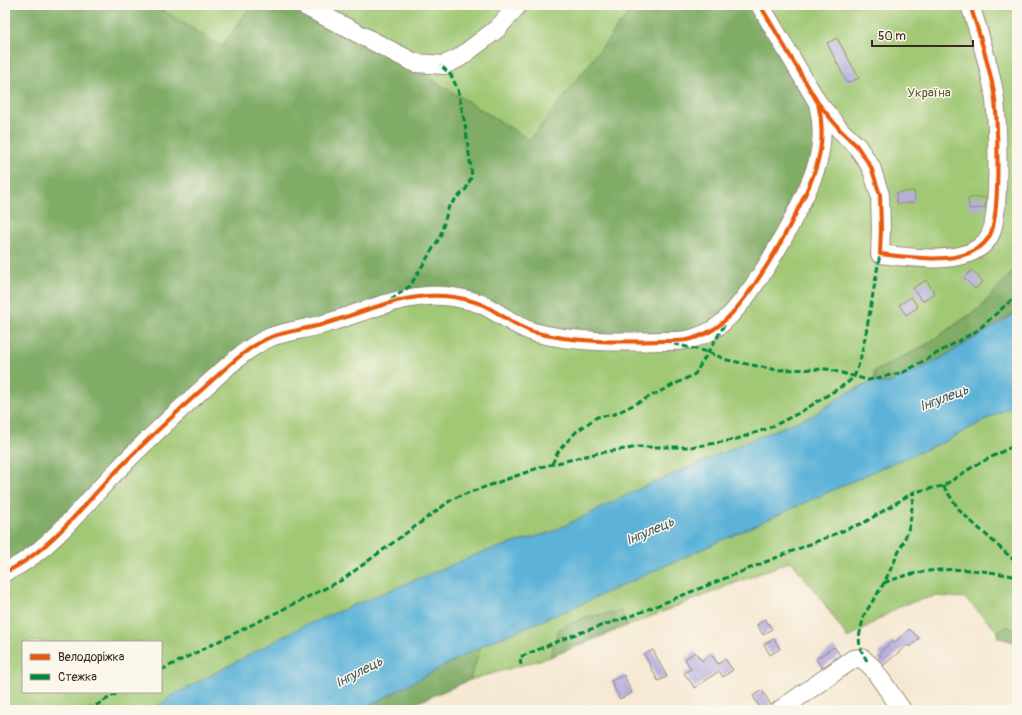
<svg xmlns="http://www.w3.org/2000/svg" width="1022" height="715" font-family="Pangolin,sans-serif">
	<style>
		.green { fill: #a0c874; stroke: #6e7949; fill-rule: evenodd }
		.forest { fill: #80ac66; stroke: #5e6b42 }
		.water { fill: #5bb2d8; stroke: #4b6e7b }
		.building { fill: #b6aedc }
		.lines { fill: none; stroke-linecap: round; stroke-linejoin: round }
		.minor-casing { stroke: #988a79; stroke-width: 20 }
		.minor { stroke: #fff; stroke-width: 18 }
		.quiet { stroke: #00873e; stroke-width: 3; stroke-dasharray: 6 3; stroke-linecap: butt }
		.cycleway-casing { stroke: #fbf7ec; stroke-width: 6 }
		.cycleway { stroke: #e8590c; stroke-width: 4 }
		.labels { text-anchor: middle; dominant-baseline: central; stroke-width: 3; stroke-linejoin: round; paint-order: stroke }
		.park-label { font-size: 13px; fill: #595938; stroke: #fbf7ec }
		.water-label { font-size: 14px; font-style: italic; fill: #465a5f; stroke: #fbf7ec }
	</style>
	<rect width="100%" height="100%" fill="#fbf7ec"/>
	<filter id="ink" filterUnits="userSpaceOnUse"><feTurbulence type="fractalNoise" baseFrequency=".025" numOctaves="2"/><feDisplacementMap in="SourceGraphic" scale="8" xChannelSelector="R" yChannelSelector="G"/><feConvolveMatrix kernelMatrix="1 2 1 2 8 2 1 2 1" color-interpolation-filters="sRGB"/></filter>
	<filter id="wash" filterUnits="userSpaceOnUse"><feTurbulence type="fractalNoise" baseFrequency=".012" numOctaves="4" result="noise"/><feDisplacementMap in="SourceGraphic" scale="16" xChannelSelector="R" yChannelSelector="G"/><feGaussianBlur stdDeviation="0.9" result="paint"/><feColorMatrix in="noise" values="0 0 0 0 0 0 0 0 0 0 0 0 0 0 0 0 0 1.4 0 .05"/><feComposite in="paint" operator="in"/></filter>
	<g filter="url(#wash)">
		<rect width="100%" height="100%" fill="#f6e9d4"/>
		<path class="green" d="M154,5H252L222,47Z
			M294,5H635L530,141L417,70Z
			M760,5H1017V267L981,307L926,345L874,372L875,381L855,389L862,399L223,710H5V572L193,397ZM23,642H161V692H23Z
			M1017,403V628L1007,627L998,632L965,598L935,596L902,605L848,638L821,599L791,561L627,626L621,611L587,617L559,629L550,657L470,680L481,646L618,587L740,518L942,443Z"/>
		<path class="forest" d="M5,5H154L222,47L252,5H294L417,70L530,140L635,5H760L818,103L821,151L747,294L693,339L560,337L442,296L270,338L5,572Z
			M1017,267V311L938,360L890,383H876L874,372L926,345L981,307Z
			M621,611L627,626L550,657L559,629L587,617Z
			M1007,627L1017,628V643L997,637L998,632Z
			M481,646L470,680L400,710H361Z"/>
		<path class="water" d="M1017,311V403L942,443L888,465L570,609L481,646L361,710H153L170,697L303,626L483,552L552,532L639,489L756,438L813,415L847,393L875,381L877,383H890L938,360L1005,320Z"/>
		<g id="blocks">
			<path class="building" d="M837,38L859,78L847,83L827,43Z
				M914,191L915,202L897,204L896,193Z
				M986,197L985,208L969,209L968,198Z
				M972,270L983,282L975,289L964,278Z
				M926,280L935,293L922,301L913,288Z
				M911,297L918,307L906,315L899,305Z
				M765,619L772,629L763,635L757,625Z
				M909,629L919,638L910,647L907,645L884,665L878,659L881,656L879,653L893,641L894,643Z
				M774,639L780,649L770,655L764,644Z
				M834,647L840,655L822,668L816,659Z
				M653,650L667,677L658,681L644,654Z
				M695,652L702,661L711,654L718,664L725,659L733,670L723,677L719,671L695,688L684,673L691,669L685,659Z
				M624,675L632,693L620,699L611,681Z
				M762,690L771,705L770,710H761L753,696Z"/>
		</g>
	</g>
	<g filter="url(#ink)">
		<use href="#blocks" fill-opacity="0" stroke="#988a79" stroke-width="1"/>
		<g class="lines">
			<g class="minor-casing">
				<path id="minor" d="M303,5L415,63L444,65L459,58L497,29L518,5
					M760,5L818,103L841,131L857,146L871,167L880,195L881,229L880,254C905,257 953,264 975,250C981,247 987,241 990,235C1001,214 998,112 993,87C987,59 979,32 970,5
					M5,572C37,559 72,520 94,495C129,456 168,420 207,385C225,369 248,346 271,337C288,331 307,329 324,324C362,313 403,293 444,296C456,297 470,300 481,304C499,312 514,326 533,332C574,343 620,342 662,341C672,341 684,342 694,338C700,336 708,333 714,329C741,312 775,254 790,225C811,183 830,151 818,103
					M780,710L853,659L862,658L872,667L902,710"/>
			</g>
			<use href="#minor" class="minor"/>
			<path class="quiet" d="M391,300L410,286L440,237L449,206L466,189L472,176L465,124L458,90L451,75L440,65
				M674,344L708,352L727,360L777,370L827,369L868,380L904,372L978,330L1017,295
				M552,464L559,450L576,432L597,417L615,414L695,374L725,324
				M943,486L961,512L1017,563
				M884,583C927,565 972,567 1017,577
				M867,661L860,648L859,637L864,615L884,583L904,541L910,524L914,492
				M521,665L520,657L573,635L631,616L865,522L914,492L943,486L974,466L1017,444
				M161,670L342,580L454,498L541,467L598,453L639,447H691L734,440L769,428L799,413L847,383L854,377L860,361L866,333L880,254
				M88,710L119,692"/>
			<g class="cycleway-casing">
				<path id="cycleway" d="M760,5L818,103L841,131L857,146L871,167L880,195L881,229L880,254C905,257 953,264 975,250C981,247 987,241 990,235C1001,214 998,112 993,87C987,59 979,32 970,5
					M5,572C37,559 72,520 94,495C129,456 168,420 207,385C225,369 248,346 271,337C288,331 307,329 324,324C362,313 403,293 444,296C456,297 470,300 481,304C499,312 514,326 533,332C574,343 620,342 662,341C672,341 684,342 694,338C700,336 708,333 714,329C741,312 775,254 790,225C811,183 830,151 818,103"/>
			</g>
			<use href="#cycleway" class="cycleway"/>
		</g>
	</g>
	<g class="labels">
		<g class="park-label">
			<text x="929" y="93">Україна</text>
		</g>
		<g class="water-label">
			<text transform="translate(944 398) rotate(-21)">Інгулець</text>
			<text transform="translate(650 531) rotate(-24)">Інгулець</text>
			<text transform="translate(359 672) rotate(-28)">Інгулець</text>
		</g>
	</g>
	<rect width="1022" height="715" fill="none" stroke="#fbf7ec" stroke-width="20"/>
	<rect x="22" y="641" width="140" height="52" fill="#fbf7ec" stroke="#aea59a"/>
	<rect x="30" y="654" width="20" height="6" fill="#e8590c" stroke="#aea59a"/>
	<text x="58" y="661" font-size="12" fill="#3b2a1e">Велодоріжка</text>
	<rect x="30" y="674" width="20" height="6" fill="#00873e" stroke="#aea59a"/>
	<text x="58" y="681" font-size="12" fill="#3b2a1e">Стежка</text>
	<path d="M872 40v6h101v-6" fill="none" stroke="#3b2a1e" stroke-width="2"/>
	<text x="878" y="40" font-size="12" fill="#3b2a1e" stroke="#fbf7ec" stroke-width="3" paint-order="stroke">50 m</text>
</svg>
